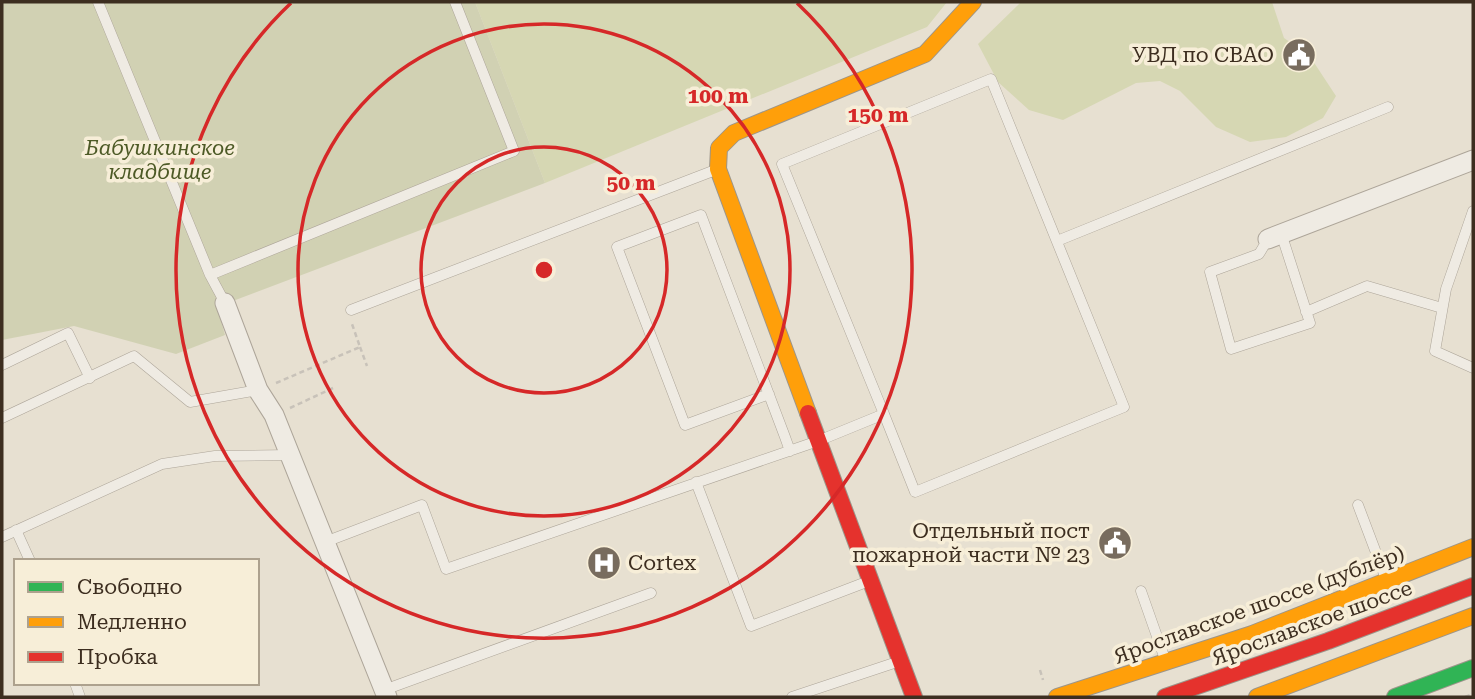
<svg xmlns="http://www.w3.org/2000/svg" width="1475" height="699" font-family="'Roboto Serif',serif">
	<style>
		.green { fill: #d6d7b3 }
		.cemetery { fill: #d1d1b3 }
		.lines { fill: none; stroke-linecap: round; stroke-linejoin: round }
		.lane-casing { stroke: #ada599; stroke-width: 11 }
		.street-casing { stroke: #ada599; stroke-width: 21 }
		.fast-casing { stroke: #9c958a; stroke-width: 18 }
		.slow-casing { stroke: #9c958a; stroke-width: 18 }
		.jam-casing { stroke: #9c958a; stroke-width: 18 }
		.path { stroke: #c8c2b9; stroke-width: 2.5; stroke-dasharray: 5 3.5; stroke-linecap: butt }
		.lane { stroke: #efebe3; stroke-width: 10 }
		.street { stroke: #efebe3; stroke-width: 19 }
		.fast { stroke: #30b455; stroke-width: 16 }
		.slow { stroke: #ff9f0a; stroke-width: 16 }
		.jam { stroke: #e5322d; stroke-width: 16 }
		.ring { fill: none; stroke: #d62828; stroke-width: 3.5 }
		.labels { text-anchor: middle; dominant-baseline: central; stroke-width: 7; stroke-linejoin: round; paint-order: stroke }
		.poi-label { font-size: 21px; fill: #3d2e20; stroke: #f7eed8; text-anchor: end }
		.park-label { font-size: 21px; font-style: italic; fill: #4d5a26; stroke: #f7eed8 }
		.street-label { font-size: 21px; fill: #3d2e20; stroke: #f7eed8 }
		.centre { fill: #d62828; stroke: #f7eed8; stroke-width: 3.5 }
		.ring-label { font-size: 21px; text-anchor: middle; font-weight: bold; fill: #d62828; stroke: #f7eed8; stroke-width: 7; stroke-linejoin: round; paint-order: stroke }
	</style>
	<rect width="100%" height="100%" fill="#e7e0d1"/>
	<path class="green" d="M475,2H947L927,27L545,183Z
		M1021,2H1272L1284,38L1309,55L1336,96L1323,118L1286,137L1250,142L1216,127L1180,91L1160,81L1136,83L1063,120L1029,110L998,82L978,44Z"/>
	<path class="cemetery" d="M2,2H475L545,183L217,307L225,335L176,354L74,326L2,340Z"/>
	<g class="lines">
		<g class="lane-casing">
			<path id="lane" d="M98,2L210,275L225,303
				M1473,211L1446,289L1435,351L1473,368
				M1268,239L1259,254L1210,272L1231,349L1310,323L1281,233
				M1057,241L1388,107
				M210,275L514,151L455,2
				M351,310L718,169
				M1306,312L1367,286L1442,308
				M2,365L68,333L90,378
				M769,394L685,425L617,247L701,215L785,437L790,451
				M2,418L134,356L190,402L258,390
				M696,482L751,626L869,581
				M1358,505L1386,579
				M16,530L30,561
				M2,537L162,464L215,456L290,455
				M325,542L422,505L446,569L818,441L884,414L782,164L991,79L1124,407L915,492L884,414
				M1141,591L1166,662
				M75,683L80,697
				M384,690L651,593
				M792,697L900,661"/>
		</g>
		<g class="street-casing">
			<path id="street" d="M1268,239L1473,160
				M225,303L258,390L274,415L387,697"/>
		</g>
		<g class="fast-casing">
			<path id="fast" d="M1395,697L1473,668"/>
		</g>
		<g class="slow-casing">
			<path id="slow" d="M808,413L718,169L719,148L734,133L925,54L973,2
				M1057,697L1252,634L1473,547
				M1257,697L1473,616"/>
		</g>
		<g class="jam-casing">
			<path id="jam" d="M808,413L914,697
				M1165,697L1328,641L1473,586"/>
		</g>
		<path class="path" d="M360,347L367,366
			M276,383L360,347L352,324
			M290,408L333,388
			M1040,670L1043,680
			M1465,697L1473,694"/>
		<use href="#lane" class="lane"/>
		<use href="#street" class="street"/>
		<use href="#fast" class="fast"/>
		<use href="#slow" class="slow"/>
		<use href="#jam" class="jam"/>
	</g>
	<g class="ring">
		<circle cx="544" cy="270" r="123"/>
		<circle cx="544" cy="270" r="246"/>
		<path d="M797 3A368 368 0 1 1 291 3"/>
	</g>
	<defs>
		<g id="civic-disc" transform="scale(1.75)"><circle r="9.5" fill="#786c5e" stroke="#f7eed8"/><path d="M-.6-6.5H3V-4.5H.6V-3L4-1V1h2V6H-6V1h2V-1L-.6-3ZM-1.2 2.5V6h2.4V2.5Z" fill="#fff"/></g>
		<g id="hospital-disc" transform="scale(1.75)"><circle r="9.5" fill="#786c5e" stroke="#f7eed8"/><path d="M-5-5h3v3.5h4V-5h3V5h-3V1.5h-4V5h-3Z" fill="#fff"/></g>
	</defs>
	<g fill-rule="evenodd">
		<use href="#civic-disc" x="1299" y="55"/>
		<use href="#civic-disc" x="1115" y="543"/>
		<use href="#hospital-disc" x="604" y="563"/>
	</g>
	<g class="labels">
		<g class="poi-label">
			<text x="1274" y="55">УВД по СВАО</text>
			<text x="1090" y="531">Отдельный пост<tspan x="1090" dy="24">пожарной части № 23</tspan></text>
			<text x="628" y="563" text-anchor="start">Cortex</text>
		</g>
		<g class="park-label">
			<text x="160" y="148">Бабушкинское<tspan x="160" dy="24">кладбище</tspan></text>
		</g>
		<g class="street-label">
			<text transform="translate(1259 605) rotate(-20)">Ярославское шоссе (дублёр)</text>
			<text transform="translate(1312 623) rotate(-20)">Ярославское шоссе</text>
		</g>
	</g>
	<circle cx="544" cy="270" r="10" class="centre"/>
	<g class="ring-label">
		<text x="718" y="103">100 m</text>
		<text x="878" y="122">150 m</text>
		<text x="631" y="190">50 m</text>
	</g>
	<rect width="1475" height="699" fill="none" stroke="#3d2e20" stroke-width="7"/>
	<rect x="14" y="559" width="245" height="126" fill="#f7eed8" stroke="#ada18e" stroke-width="2"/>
	<rect x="28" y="582" width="35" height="10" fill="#30b455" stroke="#ada18e" stroke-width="2"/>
	<text x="77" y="594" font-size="21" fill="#3d2e20">Свободно</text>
	<rect x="28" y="617" width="35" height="10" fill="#ff9f0a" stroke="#ada18e" stroke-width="2"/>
	<text x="77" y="629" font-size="21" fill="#3d2e20">Медленно</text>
	<rect x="28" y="652" width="35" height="10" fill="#e5322d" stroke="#ada18e" stroke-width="2"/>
	<text x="77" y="664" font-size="21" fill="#3d2e20">Пробка</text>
</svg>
